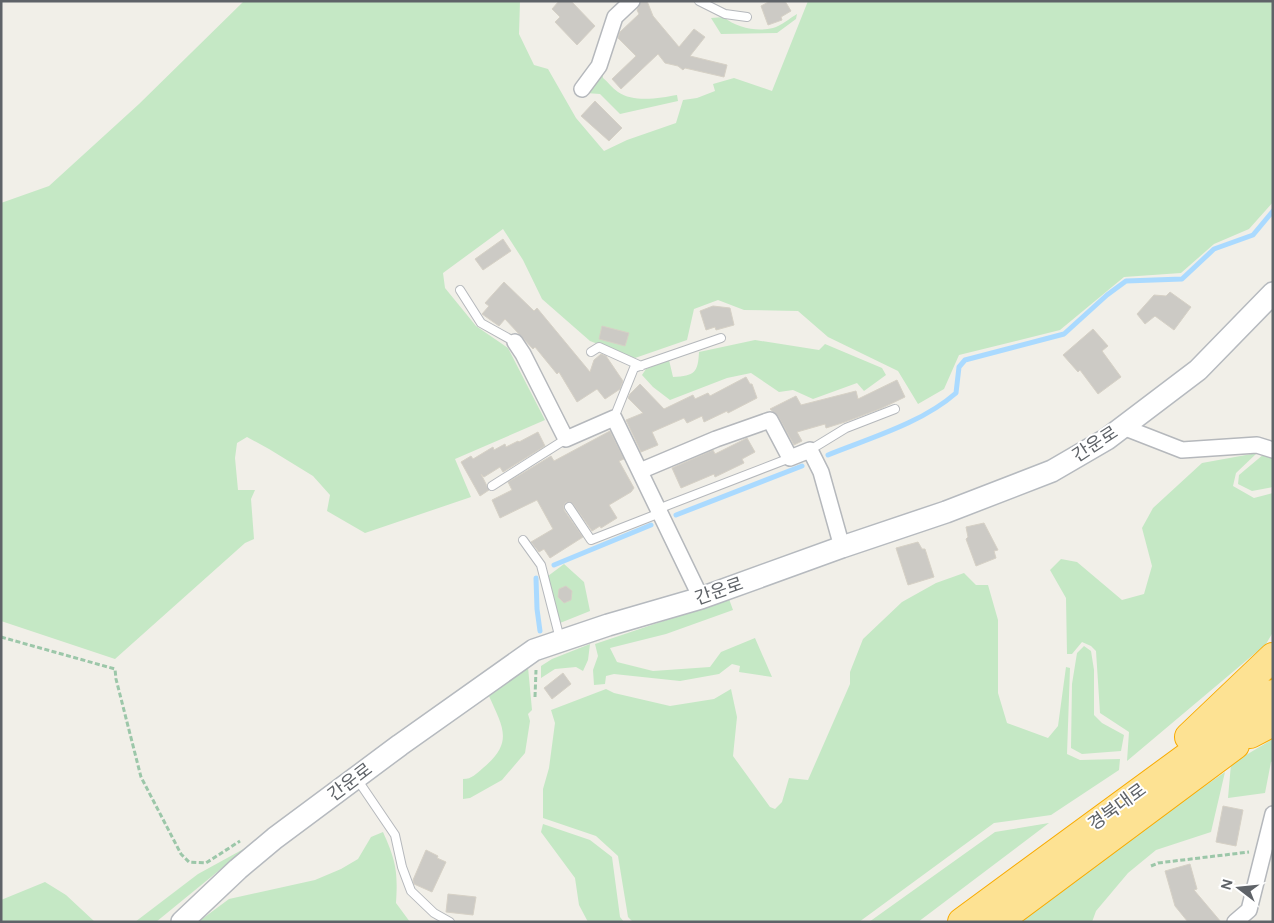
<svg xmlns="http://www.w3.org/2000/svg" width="1274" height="923" font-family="'DM Sans','Noto Sans KR',sans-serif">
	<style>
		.green { fill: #c5e8c5 }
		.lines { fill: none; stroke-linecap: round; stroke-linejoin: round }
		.stream { stroke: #aadaff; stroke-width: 5 }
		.building { fill: #cccac5; stroke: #d6d1c6 }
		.lane-casing { stroke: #b5b8bc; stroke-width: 10 }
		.street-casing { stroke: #b5b8bc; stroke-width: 18 }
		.secondary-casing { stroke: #b6babf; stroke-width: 24 }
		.highway-casing { stroke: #f9ab00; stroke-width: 30 }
		.path { stroke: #9cc7a9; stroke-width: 3; stroke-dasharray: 5 2.5; stroke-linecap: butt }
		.lane { stroke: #fff; stroke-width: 8 }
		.street { stroke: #fff; stroke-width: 15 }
		.secondary { stroke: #fff; stroke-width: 21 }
		.highway { stroke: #fde293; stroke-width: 28 }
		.labels { text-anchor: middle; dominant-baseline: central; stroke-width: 4; stroke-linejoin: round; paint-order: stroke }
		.street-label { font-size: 18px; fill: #5f6368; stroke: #fff }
	</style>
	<rect width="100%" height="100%" fill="#f1efe8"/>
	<path class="green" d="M244,1H520L519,34L534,65L548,69L576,118L604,151L627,140L676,123L683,100L697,98L715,91L713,84L734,78L772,91L808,1H1273V202L1249,229L1214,244L1181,273L1124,277L1060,330L959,355L944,389L918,404L898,371L828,337L798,311L744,310L718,300L694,309L687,340L635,358L590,341L542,299L523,260L503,229L443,273L445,288L476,326L508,348L545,420L455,459L471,497L365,533L327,511L330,495L313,476L269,449L247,437L237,443L235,458L238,490H255L251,499L254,539L245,543L115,659L1,621V203L49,186L139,104Z
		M797,14L796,19L777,33L721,34L711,18L724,17C736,28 758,32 773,28C781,26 790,18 797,14Z
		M602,71L603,78C608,82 612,88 618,92C634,103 660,98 677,95L678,101L620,114L600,94L586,93Z
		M755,340L819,350L825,344L882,368L886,375L864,391L857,383L813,399L793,390L779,392L751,373L727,378L670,400L653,387L642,375L646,369L669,360L673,377C695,376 698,372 699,352Z
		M1257,453L1236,473L1233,486L1254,498L1273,493V632L1266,644L1127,761L1129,732L1100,713L1096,651L1091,646L1082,642L1072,654H1067L1066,598L1050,570L1061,559L1077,562L1122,600L1144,594L1152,566L1142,528L1153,508L1202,463Z
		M1264,454L1273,455V487L1252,491L1238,484L1239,475Z
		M564,564L584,582L590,611L560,623L548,576Z
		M964,573L976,585H988L998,620V693L1007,723L1048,738L1058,726L1066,667L1070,668L1067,754L1080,760L1120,759L1119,770L1051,815L994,823L859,922H633L628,917L618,856L596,836L543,818V789L549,768L555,723L551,710L606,689L614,693L670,706L714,699L731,689L737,717L733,756L770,807L775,809L782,802L789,778L808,780L850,684V672L863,639L902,602L936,583Z
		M729,599L733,610L666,634L610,648L617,662L653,671L710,667L721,652L755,638L772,677L739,672L740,666L732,664L719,674L680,681L614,674L606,676L605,684L594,685L593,670L598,656L595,644Z
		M590,644L588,660L583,671L576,667L555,669L541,678V666L552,659Z
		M1084,646L1091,651L1094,670V715L1102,723L1124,735L1121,751L1082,754L1071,748L1072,684L1077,653Z
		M528,667L532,710L528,714L530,721L525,753L502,780L470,798L463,799V779C472,779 476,774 483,768C514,742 503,728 489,696L519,672Z
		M1273,739V761L1271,762L1265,793L1228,798L1231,764Z
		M1225,772L1211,832L1156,850L1128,873L1096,911L1092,922H1015L1067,882Z
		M1049,823L918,922H869L995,832Z
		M543,824L590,840L612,857L620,917L624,922H588L579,905L575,878L541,832Z
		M383,832C396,861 398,872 396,903L410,922H198L229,899L315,880L341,869L358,859L371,837Z
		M249,846L156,922H135L198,874Z
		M45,882L66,895L95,922H1V900Z"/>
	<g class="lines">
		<path class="stream" d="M828,455C870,438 922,423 956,393L959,367L965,360L1064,334L1107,295L1126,281L1182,279L1214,249L1253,235L1273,211
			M676,515L802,466
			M554,565L651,525
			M536,578L537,609L540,631"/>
	</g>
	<path class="building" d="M559,1H571L595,26L577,45L555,22L560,17L552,9Z
		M641,1H647L653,16L679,47L694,29L705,37L690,56L727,65L724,77L685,68L683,70L678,66L665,63L658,54L621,89L612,79L636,56L618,38L620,32L639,14L637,10Z
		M770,1H785L791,11L781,17L782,20L768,25L761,6Z
		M595,101L622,128L609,141L581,116Z
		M503,239L511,251L483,270L475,259Z
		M504,282L534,311L537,308L590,372L594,360L601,354L606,356L623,381L620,389L605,399L597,389L577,402L559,372L557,374L535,347L533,349L505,319L499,326L482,314L489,306L485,303Z
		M1170,292L1191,307L1174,330L1155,316L1145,324L1137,314L1154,295L1166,296Z
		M713,306L730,308L734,325L716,330L715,327L706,330L700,311Z
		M602,326L629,333L625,346L599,339Z
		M1093,329L1108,346L1102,351L1121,377L1098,394L1080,370L1078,372L1063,355Z
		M746,377L750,384H752L757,398L728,413L727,411L704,422L702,416L687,423L684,418L652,432L658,445L641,452L626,420L643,413L628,398L630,394L640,384L664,409L693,395L695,399L708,393L710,396Z
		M897,380L905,397L882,408L845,422L826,428L825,424L797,432L802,441L794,445L778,416L770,409L796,396L801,405L856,391L858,399Z
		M610,431L624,459L619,461L634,488L631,492L609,505L617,518L601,528L600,526L592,531L573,504L566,502L564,505V510L583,537L550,558L544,549L539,552L531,542L553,529L537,500L500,518L492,500L512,490L508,482L551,456L554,461Z
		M538,432L545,446L503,472L500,467L484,477L481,474L489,490L480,496L461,462L471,456L473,459L493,447L494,450L505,444L506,447L518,441L519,442Z
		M747,438L755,452L742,459L744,463L715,477L714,474L681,488L672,468L713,450L715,454Z
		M984,523L998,550L994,551L996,558L976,566L966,539L968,537L966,527Z
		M918,542L922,549H925L934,577L908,585L896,548Z
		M566,586L572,591L571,600L564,603L558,597L559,589Z
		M563,673L571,684L552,699L544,688Z
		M1223,806L1243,810L1236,846L1216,842Z
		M426,850L438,856L437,858L446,862L432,892L414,884L413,880Z
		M1190,864L1197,889L1194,890L1221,922H1188L1175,906L1165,871Z
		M448,894L476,897L473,915L446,912Z"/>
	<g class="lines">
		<g class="lane-casing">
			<path id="lane" d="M699,1L725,14L747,17
				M460,290L481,323L515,342
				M591,352L599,347L641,366
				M614,418L634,368L721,338
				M810,450L846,428L895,409
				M492,486L566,439
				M569,507L591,540L660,513
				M658,509L790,458
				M523,540L541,565L560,639
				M357,779L395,835L402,867L411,891L434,913L450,922"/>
		</g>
		<g class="street-casing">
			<path id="street" d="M582,89L599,66L615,17L632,1
				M515,342L523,354L566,439L614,418L701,598
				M1123,427L1182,450L1257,445L1273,450
				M640,471L716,439L770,420L790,458L810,450L821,472L842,547
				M1235,922L1249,910L1273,814"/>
		</g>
		<g class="secondary-casing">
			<path id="secondary" d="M182,922L238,869L275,838L400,745L534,650L608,625L701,598L842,547L946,512L1052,471L1107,439L1198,370L1273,293"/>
		</g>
		<g class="highway-casing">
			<path id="highway" d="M1250,734L1273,722
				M1189,737L1273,657
				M962,922L1273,694
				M997,922L1235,745"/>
		</g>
		<path class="path" d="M1,637L115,669L116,679L141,777L181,854L189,862L206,863L240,841
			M535,697L536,670
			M1151,866L1158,863L1249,852"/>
		<use href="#lane" class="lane"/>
		<use href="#street" class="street"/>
		<use href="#secondary" class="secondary"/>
		<use href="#highway" class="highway"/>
	</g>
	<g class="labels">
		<g class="street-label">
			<text transform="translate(1095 444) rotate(-33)">간운로</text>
			<text transform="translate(719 591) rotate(-19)">간운로</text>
			<text transform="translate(350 782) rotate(-37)">간운로</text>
			<text transform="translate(1117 807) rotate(-36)">경북대로</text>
		</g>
	</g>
	<rect width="1274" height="923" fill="none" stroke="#5f6368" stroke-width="5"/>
	<g transform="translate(1239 888) rotate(286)" stroke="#ffffff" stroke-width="4" paint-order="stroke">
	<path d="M0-4L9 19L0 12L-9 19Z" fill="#5f6368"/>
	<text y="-8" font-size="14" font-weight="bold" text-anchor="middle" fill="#5f6368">N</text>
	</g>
</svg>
